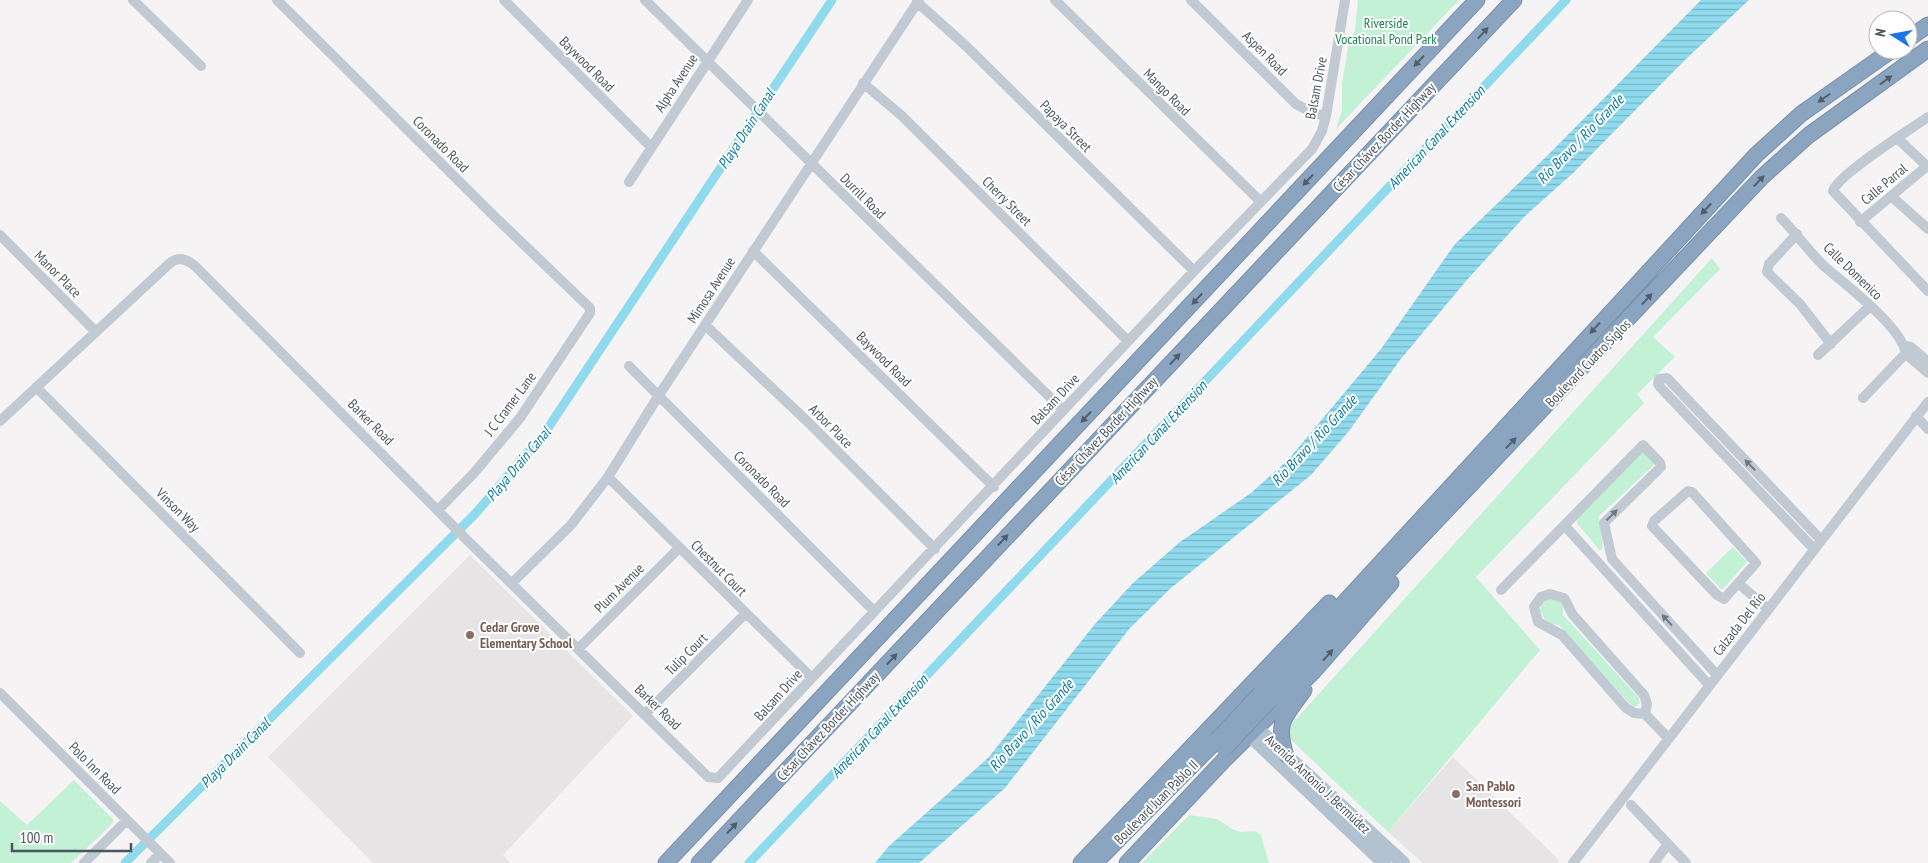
<svg xmlns="http://www.w3.org/2000/svg" width="1928" height="863" font-family="'PT Sans Narrow',sans-serif">
	<style>
		.education { fill: #e6e4e5 }
		.green { fill: #c3f1d5 }
		.water { fill: url(#water-rules) }
		.lines { fill: none; stroke-linecap: round; stroke-linejoin: round }
		.canal { stroke: #90daee; stroke-width: 9 }
		.highway-casing { stroke: #7690ad; stroke-width: 17 }
		.minor { stroke: #c1cad2; stroke-width: 10 }
		.major { stroke: #b3c2d1; stroke-width: 14 }
		.highway { stroke: #8ba5c1; stroke-width: 15 }
		.highway-bridge-casing { stroke: #7690ad; stroke-width: 17; stroke-linecap: butt }
		.highway-bridge { stroke: #8ba5c1; stroke-width: 15 }
		.oneway { fill: #505e6b }
		.oneway2 { fill: #6e7983 }
		.education-dot { fill: #8d6e63; stroke: #fff; stroke-width: 2 }
		.labels { text-anchor: middle; dominant-baseline: central; stroke-width: 4; stroke-linejoin: round; paint-order: stroke }
		.park-label { font-size: 14px; fill: #17864f; stroke: #fff }
		.street-label { font-size: 14px; fill: #4a5661; stroke: #fff }
		.education-label { font-size: 14px; font-weight: bold; fill: #785e54; stroke: #fff; text-anchor: start }
		.water-label { font-size: 15px; font-style: italic; fill: #0c7c9b; stroke: #fff }
	</style>
	<defs>
		<pattern id="water-rules" width="6" height="5" patternUnits="userSpaceOnUse" patternTransform="scale(1.25)"><rect width="6" height="5" fill="#90daee"/><path d="M0 2.5h6" fill="none" stroke="#78b4c4"/></pattern>
	</defs>
	<rect width="100%" height="100%" fill="#f5f3f3"/>
	<path class="education" d="M470,555L633,716L503,855L510,863H373L268,757Z
		M1453,757L1559,860L1557,863H1423L1388,832Z"/>
	<path class="green" d="M1358,0H1459L1336,129L1342,110V83L1349,42L1355,31Z
		M1712,258L1720,269L1653,337L1675,357L1637,394L1644,403L1476,577L1540,650L1388,832L1291,740L1289,727Z
		M1644,452L1654,462L1653,466L1599,516L1603,548L1600,551L1577,523L1578,517L1640,453Z
		M1733,547L1747,562L1722,590L1706,573Z
		M1548,598H1558L1563,607V615L1639,698L1640,703L1635,707L1631,705L1559,625L1547,623L1540,610L1542,603Z
		M74,780L113,819V823L71,863H0V801L27,825Z
		M1189,815L1217,819L1232,829L1241,832L1255,831L1261,835L1269,863H1142Z"/>
	<path class="water" d="M1701,0H1749L1685,60L1572,174L1525,216L1466,281L1400,360L1349,431L1311,475L1171,588L1130,628L1005,788L919,863H875L889,846L988,758L1095,624L1133,583L1180,542L1251,493L1288,460L1381,349L1455,244L1546,157Z"/>
	<g class="lines">
		<path class="canal" d="M125,863L475,514L544,434L832,0
			M749,863L1566,0"/>
		<g class="highway-casing">
			<path id="highway" d="M1908,39L1928,25
				M1261,693L1756,155L1801,114L1892,50
				M1269,701L1330,633L1762,177L1809,135L1928,49
				M1286,756C1275,721 1285,717 1304,690
				M666,863L1477,0
				M699,863L1514,0
				M1081,863L1329,603
				M1095,863L1217,740
				M1127,863L1224,760L1314,671L1391,583"/>
		</g>
		<path class="minor" d="M133,0L201,66
			M277,0L494,216L590,308V313L520,418L474,473L438,510
			M504,0L651,147
			M645,0L1063,410
			M1055,0L1261,202
			M1191,0L1296,104L1313,113L1326,116
			M917,2L966,46L1194,271
			M863,83L902,116L1128,341
			M1928,117C1911,129 1837,175 1833,191L1928,291
			M1897,138L1928,167
			M629,182L748,0
			M1891,196L1928,229
			M1781,218C1796,233 1809,252 1825,267C1846,285 1902,327 1906,354L1928,373
			M1860,222L1927,166
			M1797,234L1769,264L1767,272L1800,304L1831,344
			M0,235L96,332
			M753,251L994,487
			M705,325L809,423L935,549
			M1906,346L1911,347L1928,362
			M1818,355L1870,306
			M629,366L874,611
			M36,387L300,653
			M1863,398L1909,350
			M1916,416L1928,429
			M0,421L170,263C179,256 186,259 195,266L466,539L708,777L718,778L1194,271L1312,149L1322,131L1326,116L1345,0
			M608,477L812,678
			M1688,491L1692,492L1756,563L1724,599L1717,595L1652,526L1654,521Z
			M1565,526L1709,685
			M1814,549L1660,387L1658,384L1659,379L1667,378L1821,540
			M512,583L571,525L608,477L659,395L919,0
			M1738,583L1768,609
			M1501,590L1643,445L1660,463L1661,467L1604,523L1612,559L1717,675
			M1550,594L1564,598L1573,615L1644,695L1647,704L1645,714L1634,713L1626,708L1562,635L1538,622L1534,607L1541,597Z
			M579,648L679,548
			M0,693L170,863
			M645,714L745,614
			M1645,714L1668,738
			M1631,805L1686,863
			M84,863L127,820
			M151,863L160,854
			M1573,863L1928,402
			M1654,863L1668,844"/>
		<path class="major" d="M1249,721L1403,863
			M1241,727L1384,863"/>
		<use href="#highway" class="highway"/>
		<g class="highway-bridge-casing">
			<path id="highway-bridge" d="M1217,740L1261,693
				M1224,749L1269,701"/>
		</g>
		<use href="#highway-bridge" class="highway-bridge"/>
	</g>
	<defs><path id="oneway-solid" d="M-6-.8H1V-3.2L6.5 0L1 3.2V.8H-6Z" transform="scale(1.25)"/></defs>
	<g class="oneway">
		<use href="#oneway-solid" transform="translate(1483 33) rotate(-47)"/>
		<use href="#oneway-solid" transform="translate(1419 61) rotate(133)"/>
		<use href="#oneway-solid" transform="translate(1886 80) rotate(-36)"/>
		<use href="#oneway-solid" transform="translate(1824 98) rotate(145)"/>
		<use href="#oneway-solid" transform="translate(1308 180) rotate(133)"/>
		<use href="#oneway-solid" transform="translate(1759 181) rotate(-46)"/>
		<use href="#oneway-solid" transform="translate(1706 209) rotate(133)"/>
		<use href="#oneway-solid" transform="translate(1197 299) rotate(133)"/>
		<use href="#oneway-solid" transform="translate(1647 299) rotate(-47)"/>
		<use href="#oneway-solid" transform="translate(1595 328) rotate(133)"/>
		<use href="#oneway-solid" transform="translate(1175 359) rotate(-47)"/>
		<use href="#oneway-solid" transform="translate(1086 417) rotate(133)"/>
		<use href="#oneway-solid" transform="translate(1511 443) rotate(-46)"/>
		<use href="#oneway-solid" transform="translate(1003 540) rotate(-47)"/>
		<use href="#oneway-solid" transform="translate(1328 655) rotate(-49)"/>
		<use href="#oneway-solid" transform="translate(892 659) rotate(-47)"/>
		<use href="#oneway-solid" transform="translate(732 828) rotate(-47)"/>
	</g>
	<g class="oneway2">
		<use href="#oneway-solid" transform="translate(1750 465) rotate(-134)"/>
		<use href="#oneway-solid" transform="translate(1612 515) rotate(-44)"/>
		<use href="#oneway-solid" transform="translate(1667 620) rotate(-132)"/>
	</g>
	<g class="education-dot">
		<circle cx="470" cy="635" r="5"/>
		<circle cx="1456" cy="794" r="5"/>
	</g>
	<g class="labels">
		<g class="park-label">
			<text x="1386" y="23">Riverside<tspan x="1386" dy="16">Vocational Pond Park</tspan></text>
		</g>
		<g class="street-label">
			<text transform="translate(1265 53) rotate(45)">Aspen Road</text>
			<text transform="translate(587 64) rotate(45)">Baywood Road</text>
			<text transform="translate(676 83) rotate(-57)">Alpha Avenue</text>
			<text transform="translate(1316 88) rotate(-79)">Balsam Drive</text>
			<text transform="translate(1167 92) rotate(45)">Mango Road</text>
			<text transform="translate(1066 126) rotate(45)">Papaya Street</text>
			<text transform="translate(1384 137) rotate(-47)">César Chávez Border Highway</text>
			<text transform="translate(441 144) rotate(45)">Coronado Road</text>
			<text transform="translate(1884 184) rotate(-40)">Calle Parral</text>
			<text transform="translate(863 196) rotate(45)">Durrill Road</text>
			<text transform="translate(1007 201) rotate(45)">Cherry Street</text>
			<text transform="translate(1853 271) rotate(44)">Calle Domenico</text>
			<text transform="translate(58 274) rotate(45)">Manor Place</text>
			<text transform="translate(711 290) rotate(-57)">Mimosa Avenue</text>
			<text transform="translate(884 359) rotate(45)">Baywood Road</text>
			<text transform="translate(1588 363) rotate(-46)">Boulevard Cuatro Siglos</text>
			<text transform="translate(1055 399) rotate(-47)">Balsam Drive</text>
			<text transform="translate(510 404) rotate(-53)">J C Cramer Lane</text>
			<text transform="translate(371 422) rotate(45)">Barker Road</text>
			<text transform="translate(831 426) rotate(45)">Arbor Place</text>
			<text transform="translate(1106 431) rotate(-47)">César Chávez Border Highway</text>
			<text transform="translate(762 479) rotate(45)">Coronado Road</text>
			<text transform="translate(178 510) rotate(45)">Vinson Way</text>
			<text transform="translate(719 568) rotate(45)">Chestnut Court</text>
			<text transform="translate(619 588) rotate(-45)">Plum Avenue</text>
			<text transform="translate(1739 624) rotate(-52)">Calzada Del Río</text>
			<text transform="translate(686 654) rotate(-45)">Tulip Court</text>
			<text transform="translate(778 695) rotate(-48)">Balsam Drive</text>
			<text transform="translate(658 707) rotate(44)">Barker Road</text>
			<text transform="translate(828 726) rotate(-47)">César Chávez Border Highway</text>
			<text transform="translate(95 768) rotate(45)">Polo Inn Road</text>
			<text transform="translate(1318 784) rotate(43)">Avenida Antonio J. Bermúdez</text>
			<text transform="translate(1156 802) rotate(-45)">Boulevard Juan Pablo II</text>
		</g>
		<g class="education-label">
			<text x="480" y="627">Cedar Grove<tspan x="480" dy="16">Elementary School</tspan></text>
			<text x="1466" y="786">San Pablo<tspan x="1466" dy="16">Montessori</tspan></text>
		</g>
		<g class="water-label">
			<text transform="translate(746 129) rotate(-57)">Playa Drain Canal</text>
			<text transform="translate(1436 137) rotate(-47)">American Canal Extension</text>
			<text transform="translate(1580 139) rotate(-46)">Río Bravo / Rio Grande</text>
			<text transform="translate(1158 432) rotate(-47)">American Canal Extension</text>
			<text transform="translate(1314 440) rotate(-47)">Río Bravo / Rio Grande</text>
			<text transform="translate(518 464) rotate(-50)">Playa Drain Canal</text>
			<text transform="translate(1031 725) rotate(-48)">Río Bravo / Rio Grande</text>
			<text transform="translate(879 726) rotate(-47)">American Canal Extension</text>
			<text transform="translate(235 753) rotate(-45)">Playa Drain Canal</text>
		</g>
	</g>
	<g transform="translate(1893 35) rotate(281)"><circle r="24" fill="#ffffff" stroke="#b7bbc0"/>
	<path d="M0-4L9 19L0 12L-9 19Z" fill="#1a73e8"/>
	<text y="-8" font-size="14" font-weight="bold" text-anchor="middle" fill="#4a5661">N</text>
	</g>
	<path d="M12 843v8h119v-8" fill="none" stroke="#4a5661" stroke-width="2.5"/>
	<text x="20" y="843" font-size="15" fill="#4a5661" stroke="#ffffff" stroke-width="4" paint-order="stroke">100 m</text>
</svg>
